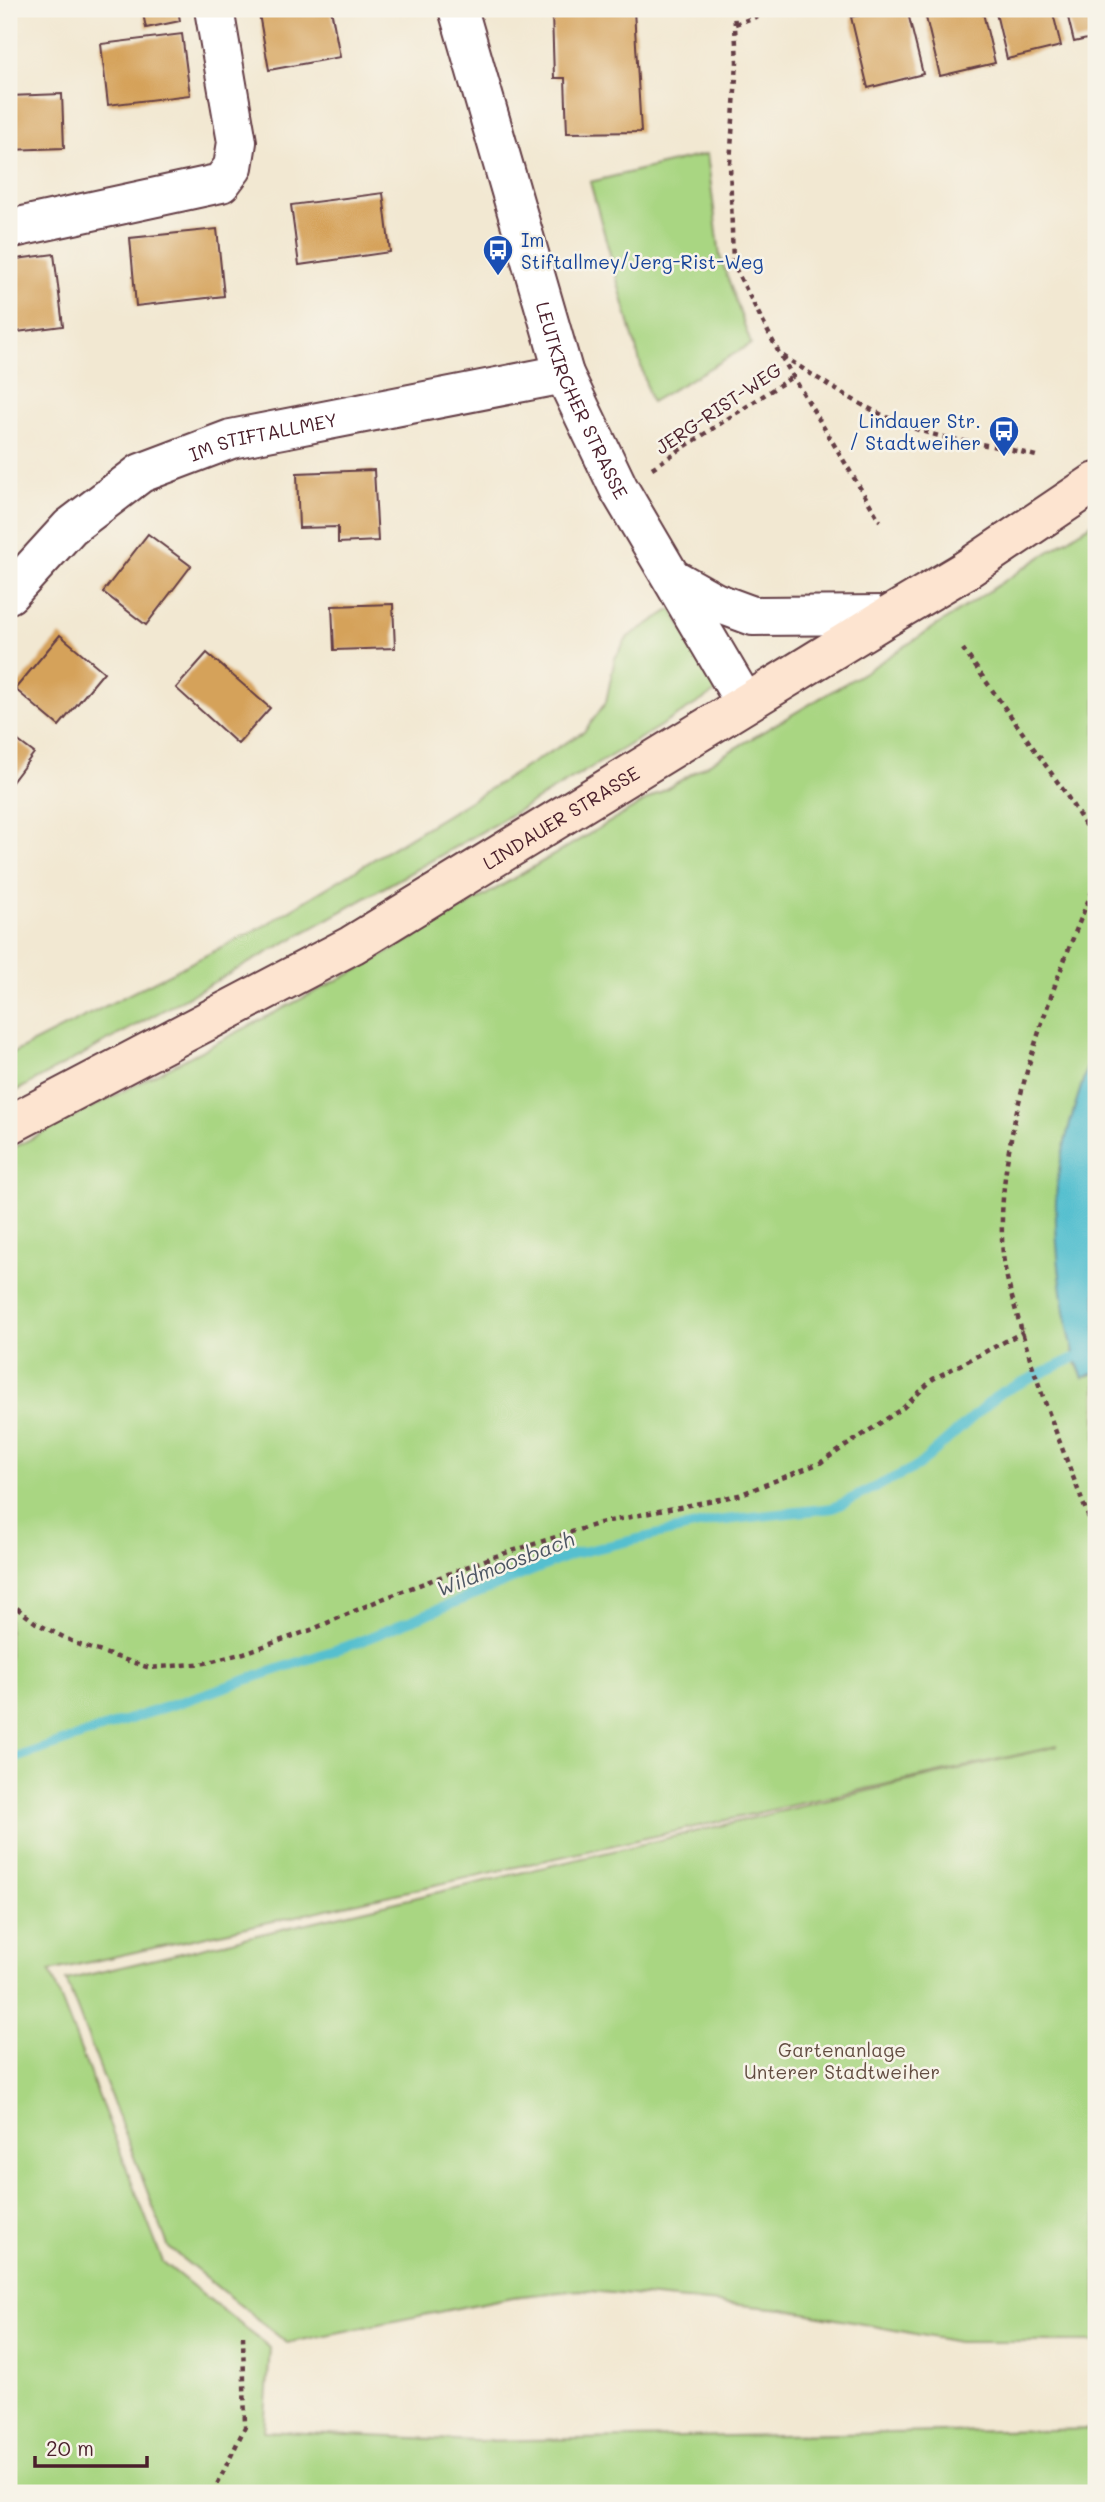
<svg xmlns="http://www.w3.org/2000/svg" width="1105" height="2502" font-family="Mali,sans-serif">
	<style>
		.green { fill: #a9d682; stroke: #7a7a56; stroke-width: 2 }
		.water { fill: #54bfcf; stroke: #4f6f7d; stroke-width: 2 }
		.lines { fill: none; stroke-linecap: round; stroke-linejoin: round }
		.stream { stroke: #54bfcf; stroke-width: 10 }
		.building { fill: #d5a25a }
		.minor-casing { stroke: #633d44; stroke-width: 42 }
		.secondary-casing { stroke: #633d44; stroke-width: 42 }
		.path { stroke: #633d44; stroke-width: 4.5; stroke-dasharray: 5 5; stroke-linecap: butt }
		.minor { stroke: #fff; stroke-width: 38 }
		.secondary { stroke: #fde4d0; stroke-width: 38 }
		.secondary-bridge-casing { stroke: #633d44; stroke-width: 42; stroke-linecap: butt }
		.secondary-bridge { stroke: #fde4d0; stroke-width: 38 }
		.labels { text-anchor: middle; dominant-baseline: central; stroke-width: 5; stroke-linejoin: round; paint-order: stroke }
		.transit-label { font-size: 19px; fill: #164399; stroke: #f7f3e8; text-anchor: start }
		.street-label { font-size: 19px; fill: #4a1f2b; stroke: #f7f3e8 }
		.park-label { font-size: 19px; fill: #624d41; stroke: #f7f3e8 }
		.water-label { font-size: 21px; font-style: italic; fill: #4e5764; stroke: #f7f3e8 }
	</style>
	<rect width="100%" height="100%" fill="#f7f3e8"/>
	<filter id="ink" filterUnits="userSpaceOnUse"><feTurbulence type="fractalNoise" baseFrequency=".0143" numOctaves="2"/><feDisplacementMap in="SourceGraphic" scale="14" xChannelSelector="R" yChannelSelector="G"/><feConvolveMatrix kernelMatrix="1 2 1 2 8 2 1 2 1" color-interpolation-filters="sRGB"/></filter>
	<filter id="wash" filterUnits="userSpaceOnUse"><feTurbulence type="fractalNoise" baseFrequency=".00686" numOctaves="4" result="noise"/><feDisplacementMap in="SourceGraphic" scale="28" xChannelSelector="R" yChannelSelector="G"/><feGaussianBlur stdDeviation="1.57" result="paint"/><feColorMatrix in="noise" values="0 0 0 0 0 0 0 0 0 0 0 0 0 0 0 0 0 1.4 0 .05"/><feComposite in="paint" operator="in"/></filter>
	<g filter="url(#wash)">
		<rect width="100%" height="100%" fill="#f2e8d2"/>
		<path class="green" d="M707,154L720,256L751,344L651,402L590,182Z
			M1096,521V1037L1058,1178L1059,1268L1074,1358L1083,1378L1096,1372V2342H958L783,2309L579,2290L512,2297L287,2343L169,2248L66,1980L1058,1746L50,1971L163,2262L270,2348L264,2431L476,2441L1096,2429V2493H9V1150L365,966L873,667Z
			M672,609L717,691C486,835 247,964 9,1095V1055L262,927L585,731L606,702L615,658L628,637Z"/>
		<path class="water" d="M1096,1037V1372L1083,1378C1063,1334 1051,1225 1058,1177C1064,1133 1084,1081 1096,1037Z"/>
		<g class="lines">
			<path class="stream" d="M9,1760L356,1643L573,1554L716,1521L833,1508L918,1466L1000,1393L1074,1358"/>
		</g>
		<g id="blocks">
			<path class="building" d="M142,9H178L180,21L146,28Z
				M287,9H331L340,57L269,70L259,14Z
				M887,9H907L923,74L868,88L851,17Z
				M924,9H982L995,63L940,76Z
				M995,9H1052L1061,46L1007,59Z
				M1066,9H1096V37L1074,42Z
				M634,10L641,132L567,133L565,78H554L552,12Z
				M182,34L190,95L108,105L101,44Z
				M62,94L64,148L9,150V96Z
				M383,193L390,252L299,265L291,205Z
				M217,229L224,296L136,306L130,238Z
				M54,254L63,326L9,333V260Z
				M374,470L378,541L338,543V527L299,528L297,473Z
				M148,534L191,566L146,625L103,592Z
				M393,604L395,648L334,650L332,606Z
				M60,635L104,672L59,726L15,689Z
				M207,653L270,708L238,744L176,688Z
				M9,734L34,753L9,786Z"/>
		</g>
	</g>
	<g filter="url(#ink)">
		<use href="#blocks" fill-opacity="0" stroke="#633d44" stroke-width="2"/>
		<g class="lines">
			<g class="minor-casing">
				<g id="minor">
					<path id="s1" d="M458,9L564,374L619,489L745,703"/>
					<path d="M9,229L221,183L233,167L237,142L214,9"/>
					<path d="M674,579L715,602L753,616L890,615"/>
					<path id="s2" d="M9,594L70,527L141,473L231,439L564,374"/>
				</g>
			</g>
			<g class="secondary-casing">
				<g id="secondary">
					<path d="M964,571L1096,482"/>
					<path id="s3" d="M9,1125L352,945L890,615"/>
				</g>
			</g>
			<path class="path" d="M734,9L737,62L730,163L733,264L779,353L880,521
				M735,24L779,9
				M783,356C827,384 875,417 925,432C961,443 999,445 1036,456
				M652,468L795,375
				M963,649L1064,791L1096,843
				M1096,882C1051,989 993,1138 1003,1255C1006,1282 1015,1306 1022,1332C1040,1394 1065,1455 1088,1516L1096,1530
				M9,1602L36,1623L77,1644L150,1668L205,1663L244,1653L311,1630L382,1599L490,1558L600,1523L739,1495L820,1463L903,1408L933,1379L1023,1332
				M213,2493L245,2427L243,2336"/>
			<use href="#minor" class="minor"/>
			<use href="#secondary" class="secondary"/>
			<g class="secondary-bridge-casing">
				<path id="secondary-bridge" d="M890,615L964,571"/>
			</g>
			<use href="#secondary-bridge" class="secondary-bridge"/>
		</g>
	</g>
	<defs>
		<g id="bus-pin" transform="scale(1.575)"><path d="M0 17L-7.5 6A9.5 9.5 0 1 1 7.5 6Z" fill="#1a4fb4" stroke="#f7f3e8"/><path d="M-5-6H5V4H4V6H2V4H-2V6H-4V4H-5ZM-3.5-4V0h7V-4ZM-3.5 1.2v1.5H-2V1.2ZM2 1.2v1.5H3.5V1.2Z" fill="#fff"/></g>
	</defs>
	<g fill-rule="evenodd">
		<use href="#bus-pin" x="498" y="250"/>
		<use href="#bus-pin" x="1004" y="431"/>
	</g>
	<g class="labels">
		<g class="transit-label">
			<text x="521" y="239">Im<tspan x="521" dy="22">Stiftallmey/Jerg-Rist-Weg</tspan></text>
			<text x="981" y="420" text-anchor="end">Lindauer Str.<tspan x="981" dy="22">/ Stadtweiher</tspan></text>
		</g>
		<g class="street-label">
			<text stroke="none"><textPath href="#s1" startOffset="411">LEUTKIRCHER STRASSE</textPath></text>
			<text transform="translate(718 408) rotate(-34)">JERG-RIST-WEG</text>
			<text stroke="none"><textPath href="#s2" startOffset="308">IM STIFTALLMEY</textPath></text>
			<text stroke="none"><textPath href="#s3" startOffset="632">LINDAUER STRASSE</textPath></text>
		</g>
		<g class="park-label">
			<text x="842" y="2049">Gartenanlage<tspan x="842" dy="22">Unterer Stadtweiher</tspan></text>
		</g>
		<g class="water-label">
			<text transform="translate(505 1563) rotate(-21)">Wildmoosbach</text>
		</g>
	</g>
	<rect width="1105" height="2502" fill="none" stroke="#f7f3e8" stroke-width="35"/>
	<path d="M35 2456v10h112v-10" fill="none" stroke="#4a1f2b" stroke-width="3.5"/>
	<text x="46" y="2456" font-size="21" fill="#4a1f2b" stroke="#f7f3e8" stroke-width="5" paint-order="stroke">20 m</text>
</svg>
